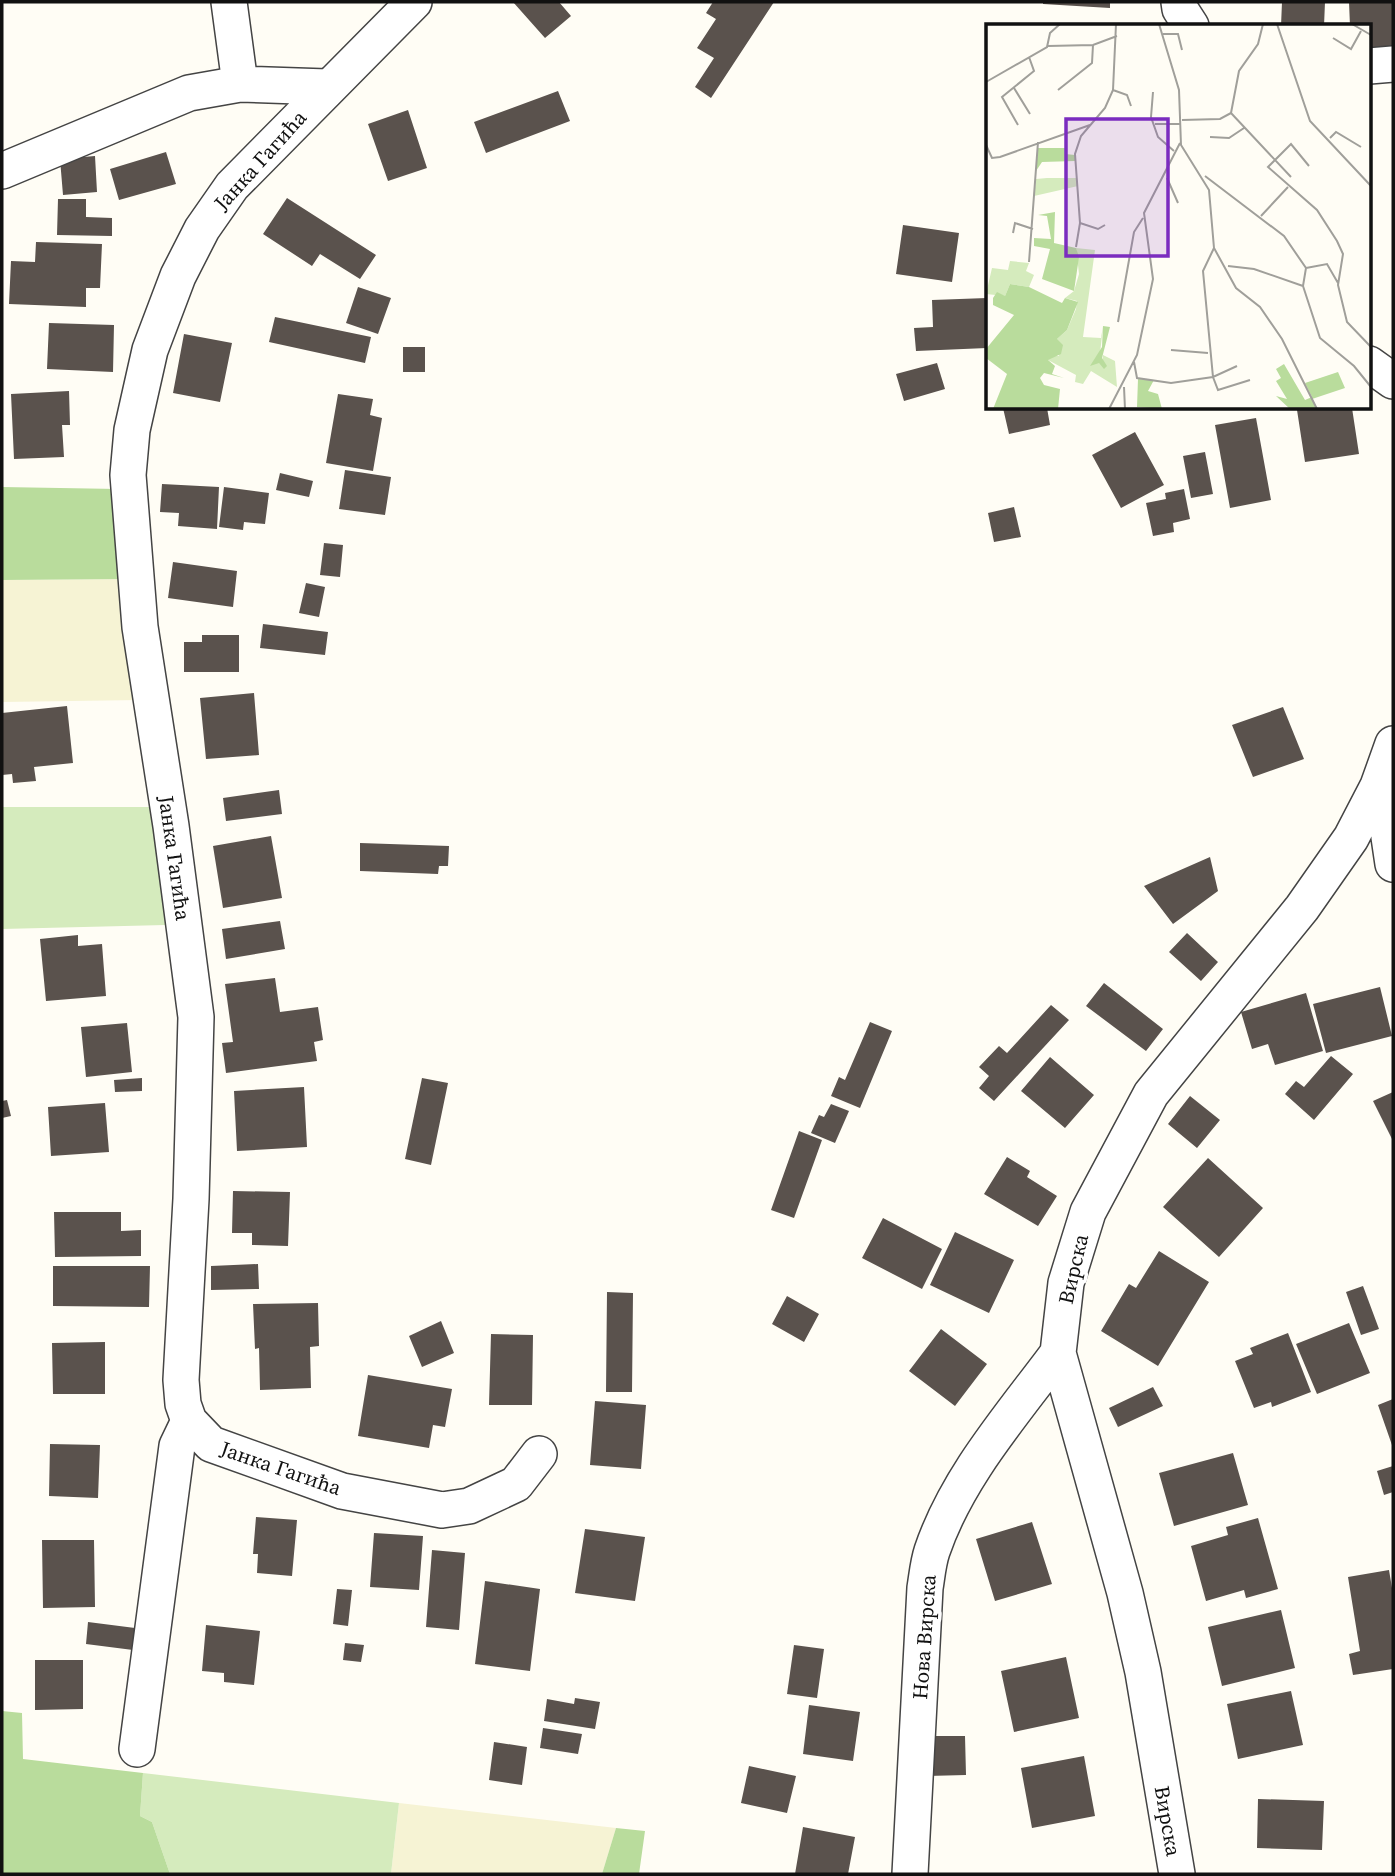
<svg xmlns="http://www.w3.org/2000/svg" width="1395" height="1876" font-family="'Source Serif 4',serif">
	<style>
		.farmland { fill: #f6f3d4 }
		.green { fill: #d5ebbd }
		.forest { fill: #b9dc9c }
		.building { fill: #5a524d }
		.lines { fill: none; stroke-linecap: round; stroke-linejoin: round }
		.minor-casing { stroke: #444; stroke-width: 38 }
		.minor { stroke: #fff; stroke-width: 35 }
		.labels { text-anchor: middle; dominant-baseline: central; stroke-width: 7; stroke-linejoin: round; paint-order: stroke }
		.street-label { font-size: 21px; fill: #111; stroke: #fff }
		.inset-road { fill: none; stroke: #a09f9a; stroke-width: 2 }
		.view { fill: #7b2cbf; fill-opacity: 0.15; stroke: #7b2cbf; stroke-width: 3.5 }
		.inset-edge { fill: none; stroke: #111; stroke-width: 3.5 }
	</style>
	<rect width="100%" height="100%" fill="#fffdf5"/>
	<path class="farmland" d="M128,579L140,700L2,702V580Z
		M399,1803L616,1828L602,1874H391Z"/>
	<path class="green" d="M2,807H157L165,925L2,929Z
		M143,1773L399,1803L391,1874H170L152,1822L140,1816Z"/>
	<path class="forest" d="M2,487L118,489L128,579L2,580Z
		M2,1711L22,1713L23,1759L143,1773L140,1816L152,1822L170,1874H2Z
		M616,1828L645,1831L639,1874H602Z"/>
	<path class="building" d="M513,2H559L571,16L545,38Z
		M713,2H774L711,98L695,87L714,58L697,48L716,19L706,13Z
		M1043,2H1110V8L1043,4Z
		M1282,2H1325L1324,26H1281Z
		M1349,2H1393V58L1369,59V26H1350Z
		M558,91L570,121L486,153L474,122Z
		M408,110L427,168L388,181L368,124Z
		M166,152L176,184L119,200L110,169Z
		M95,156L97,192L63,195L60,159Z
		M287,198L376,255L360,279L320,254L312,266L263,234Z
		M58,199H86V217L112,218V236L57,235Z
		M903,225L959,233L952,282L896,274Z
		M36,242L102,244L100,288H86V307L9,304L11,261L35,262Z
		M358,287L391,298L378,334L346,323Z
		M987,298V348L916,351L914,328L933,327L932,300Z
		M275,317L371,337L365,363L269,342Z
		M49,323L114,325L113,372L47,369Z
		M184,334L232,343L220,402L173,393Z
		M403,347H425V372H403Z
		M937,363L945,389L904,401L896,374Z
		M69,391L70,425H62L64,457L14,459L11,394Z
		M338,394L373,399L370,415L382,418L373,471L326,463Z
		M1003,408H1047L1050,425L1009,434Z
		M1312,408H1352L1359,454L1305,462L1297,410Z
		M1256,418L1271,500L1230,508L1215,425Z
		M1135,432L1164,485L1121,508L1092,455Z
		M1205,452L1213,494L1191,498L1183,456Z
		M345,470L391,477L385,515L339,509Z
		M280,473L313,481L309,497L276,490Z
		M162,484L219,487L217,529L178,526L179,513L160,512Z
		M224,487L269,493L265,524L244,522L243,530L219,527Z
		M1184,489L1190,519L1173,523L1174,532L1153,536L1146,503L1166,499L1165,493Z
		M1014,507L1021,537L994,542L988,513Z
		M324,543L343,545L340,577L320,575Z
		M173,562L237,571L233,607L168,598Z
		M306,583L325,587L319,617L299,613Z
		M263,624L328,632L325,655L260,648Z
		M202,635H239V672H184V642H202Z
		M254,693L259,755L206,759L200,698Z
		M67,706L73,763L34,767L36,781L13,783L12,774L2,775V713Z
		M1283,707L1304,759L1253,777L1232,725Z
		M279,790L282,814L226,821L223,798Z
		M271,836L282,898L223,908L213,846Z
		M360,843L449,846L448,866H439L438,874L360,871Z
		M1210,857L1218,891L1173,924L1144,886Z
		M280,921L285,949L226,959L222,929Z
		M1187,933L1218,962L1201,981L1169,952Z
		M78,935V946L102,944L106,996L46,1001L40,939Z
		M275,978L280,1012L318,1007L323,1040L314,1042L317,1061L226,1073L222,1043L233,1042L225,984Z
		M1104,983L1163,1029L1146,1051L1086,1006Z
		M1380,987L1392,1036L1326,1053L1313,1004Z
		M1306,993L1323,1051L1275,1065L1268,1044L1252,1049L1241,1012Z
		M1051,1005L1069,1020L994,1101L979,1088L989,1076L979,1067L999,1046L1007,1053Z
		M870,1022L892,1031L860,1108L831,1096L839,1077L845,1080Z
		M127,1023L132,1072L86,1077L81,1027Z
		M1331,1056L1353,1074L1314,1120L1285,1094L1296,1081L1304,1087Z
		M1050,1057L1094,1095L1065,1128L1021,1091Z
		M142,1078V1091L115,1092L114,1080Z
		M422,1078L448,1083L431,1165L405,1159Z
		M304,1087L307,1147L237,1151L234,1091Z
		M1393,1092V1141L1373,1101Z
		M1190,1096L1220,1120L1197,1148L1168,1124Z
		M7,1100L11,1116L2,1118V1101Z
		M105,1103L109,1152L51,1156L48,1107Z
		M831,1104L849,1111L835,1143L811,1133L819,1115L824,1117Z
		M799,1131L822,1140L794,1218L771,1210Z
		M1007,1157L1030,1171L1027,1177L1057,1196L1038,1226L984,1194Z
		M1208,1158L1263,1208L1219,1257L1163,1207Z
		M233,1191L290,1192L288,1246L252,1245V1233H232Z
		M54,1212H121V1231L141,1230V1256L55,1257Z
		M883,1218L942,1249L922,1289L862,1258Z
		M955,1232L1014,1260L989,1313L930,1285Z
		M1159,1251L1209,1282L1158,1366L1101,1331L1129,1284L1136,1288Z
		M258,1264L259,1289L211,1290V1266Z
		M53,1266H150L149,1307L53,1306Z
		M1363,1286L1379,1329L1361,1335L1346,1292Z
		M607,1292L633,1293L632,1392H606Z
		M787,1296L819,1314L804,1342L772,1324Z
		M318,1303L319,1346L310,1347L311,1388L260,1390L259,1348L255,1349L253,1304Z
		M441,1321L454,1353L422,1367L409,1336Z
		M1349,1323L1370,1373L1317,1394L1296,1344Z
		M941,1329L987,1364L955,1406L909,1371Z
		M1288,1333L1311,1392L1272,1407L1271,1402L1254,1408L1235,1361L1253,1354L1250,1348Z
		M491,1334L533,1335L532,1405H489Z
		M105,1342V1394H53L52,1343Z
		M368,1375L452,1389L445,1427L433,1425L429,1448L358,1436Z
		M1153,1387L1163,1406L1118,1427L1109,1408Z
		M1393,1399V1448L1378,1405Z
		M595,1401L646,1405L641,1469L590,1465Z
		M50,1444L100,1445L98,1498L49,1496Z
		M1233,1453L1248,1505L1174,1526L1159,1473Z
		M1393,1466V1492L1384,1495L1377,1471Z
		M256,1517L297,1520L292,1576L257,1573L258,1554H253Z
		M1258,1518L1278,1589L1246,1598L1244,1590L1206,1601L1191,1546L1228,1535L1226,1527Z
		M1032,1522L1052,1584L995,1601L976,1539Z
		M585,1529L645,1537L635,1601L575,1593Z
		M374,1533L423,1536L419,1590L370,1587Z
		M42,1540H94L95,1607L43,1608Z
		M432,1550L465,1553L459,1630L426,1627Z
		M1389,1570L1393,1594V1669L1353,1675L1349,1654L1360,1651L1348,1577Z
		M485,1581L540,1589L530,1671L475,1664Z
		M337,1589L352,1590L348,1626L333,1624Z
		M1281,1610L1295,1668L1222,1686L1208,1627Z
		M88,1622L135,1628L133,1650L86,1644Z
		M206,1625L260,1631L254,1685L224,1682V1673L202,1671Z
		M345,1643L364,1645L361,1662L343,1660Z
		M794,1645L824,1649L817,1698L787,1694Z
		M1066,1657L1079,1718L1014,1732L1001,1671Z
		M35,1660H83V1709L35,1710Z
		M1291,1691L1303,1745L1238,1759L1227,1704Z
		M575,1698L600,1702L595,1729L544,1721L547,1699L574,1704Z
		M809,1705L860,1712L853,1761L803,1754Z
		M543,1728L582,1734L578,1754L540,1748Z
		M926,1736H965L966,1775L927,1776Z
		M494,1742L527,1747L522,1785L489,1780Z
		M1084,1756L1095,1816L1032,1828L1021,1768Z
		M749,1766L796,1776L787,1813L741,1803Z
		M1258,1799L1324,1801L1322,1850L1257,1848Z
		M803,1827L855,1837L848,1874H795Z"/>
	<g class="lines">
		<g class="minor-casing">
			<path id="minor" d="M229,2L240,84
				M414,2L232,186L202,229L178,276L150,350L132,430L128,475L140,627L171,826L196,1017L191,1199L181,1380L183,1404L189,1421L211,1444L342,1491L442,1510L469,1506L516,1484L539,1454
				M1179,2L1180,9L1191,26
				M1369,66L1393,64
				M2,171L189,93L240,84L327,87
				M1369,364L1393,381
				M1393,801L1389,837L1393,864
				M137,1749L177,1446L189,1421
				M910,1874L925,1588C927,1576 928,1563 932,1551C957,1477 1012,1415 1058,1353
				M1177,1874L1143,1672L1125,1593L1058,1353L1066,1283L1088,1212L1151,1094L1302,908L1351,838L1378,786L1393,744"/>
		</g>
		<use href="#minor" class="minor"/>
	</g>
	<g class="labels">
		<g class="street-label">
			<text transform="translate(260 160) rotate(-48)">Јанка Гагића</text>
			<text transform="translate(175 858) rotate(82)">Јанка Гагића</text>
			<text transform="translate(1073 1269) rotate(-77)">Вирска</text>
			<text transform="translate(281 1468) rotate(19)">Јанка Гагића</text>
			<text transform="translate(924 1637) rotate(-86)">Нова Вирска</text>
			<text transform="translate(1168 1821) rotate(80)">Вирска</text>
		</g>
	</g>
	<g transform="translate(986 24)">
		<rect width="385" height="385" fill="#fffdf5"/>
		<path d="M61,154H91L92,162L48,172L50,155ZM90,224L109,226L97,313L115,314L117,302L113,339L116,340L117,331L129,337L131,363L105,347L97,360L89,358L90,351L62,336V332H73L71,315L81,306L90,285L91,277L79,274L88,267L93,250ZM24,237L43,239L40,247L48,251L43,263L24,260L19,272L0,270L6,244L22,246Z" fill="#d5ebbd"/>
		<path d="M52,124H79V130L89,131V137L56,138L50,147ZM69,188L68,219L90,224L93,233L88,267L56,255L64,225L48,222V214L65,215L61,192L52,191ZM24,260L43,263L76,279L79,274L92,278L81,306L71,315L77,321L75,330L62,336L69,342L66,350L78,354L58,349L54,354L58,361L74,365L72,385H7L21,350L0,334V325L28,291L7,281V274L11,268L19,272ZM117,302L124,303L116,334L121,342L118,345L113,339L104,342L116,323ZM298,340L319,376L326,373L319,359L352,348L359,364L326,375L330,385H304L290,372L301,375L290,357L295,354L290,345ZM152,355L168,356L162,367L172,370L176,385L151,383Z" fill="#b9dc9c"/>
		<path class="inset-road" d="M173,0L193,66L195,121L223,166L228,224L250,264L274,283L296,315L331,385M291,0L324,97L385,162M366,0L385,11M177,10H192L196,26M347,14L365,25L375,7M62,22L107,21L131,12M0,58L61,23L64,9L74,0M28,64L44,90M72,66L106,39L107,21M127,66L141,71L145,82M167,68L165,93L172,113L188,127M245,89L253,47L272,20L277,0M245,89L305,153M196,96L234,95L245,89M169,100H195M32,101L16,73L48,47L43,33M224,113L243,114L258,104M344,114L350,108L375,123M0,121L6,134L14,133L104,101M323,142L305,120L282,143L331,186L351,217L357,230L352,261L361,298L385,323M219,152L298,212L320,244L317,262L334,314L368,342L385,363M181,154L192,179M275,192L302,163M119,201L112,205L94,199L89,130L95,112L119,84L127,66L130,0M27,209L29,199L47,205M90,223L94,199M228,224L217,247L227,353L232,366L264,356M43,238L52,118M242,242L268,245L317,262M320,244L341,240L352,259M132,298L148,208L157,194M185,326L222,329M148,338L151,354L185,359L227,353L251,342M138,363L139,385M123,385L151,331L167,255L158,189L194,119"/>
		<path class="view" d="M80,95H182V232H80Z"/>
		<rect width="385" height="385" class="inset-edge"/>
	</g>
	<rect width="1395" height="1876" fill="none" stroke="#111111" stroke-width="7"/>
</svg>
